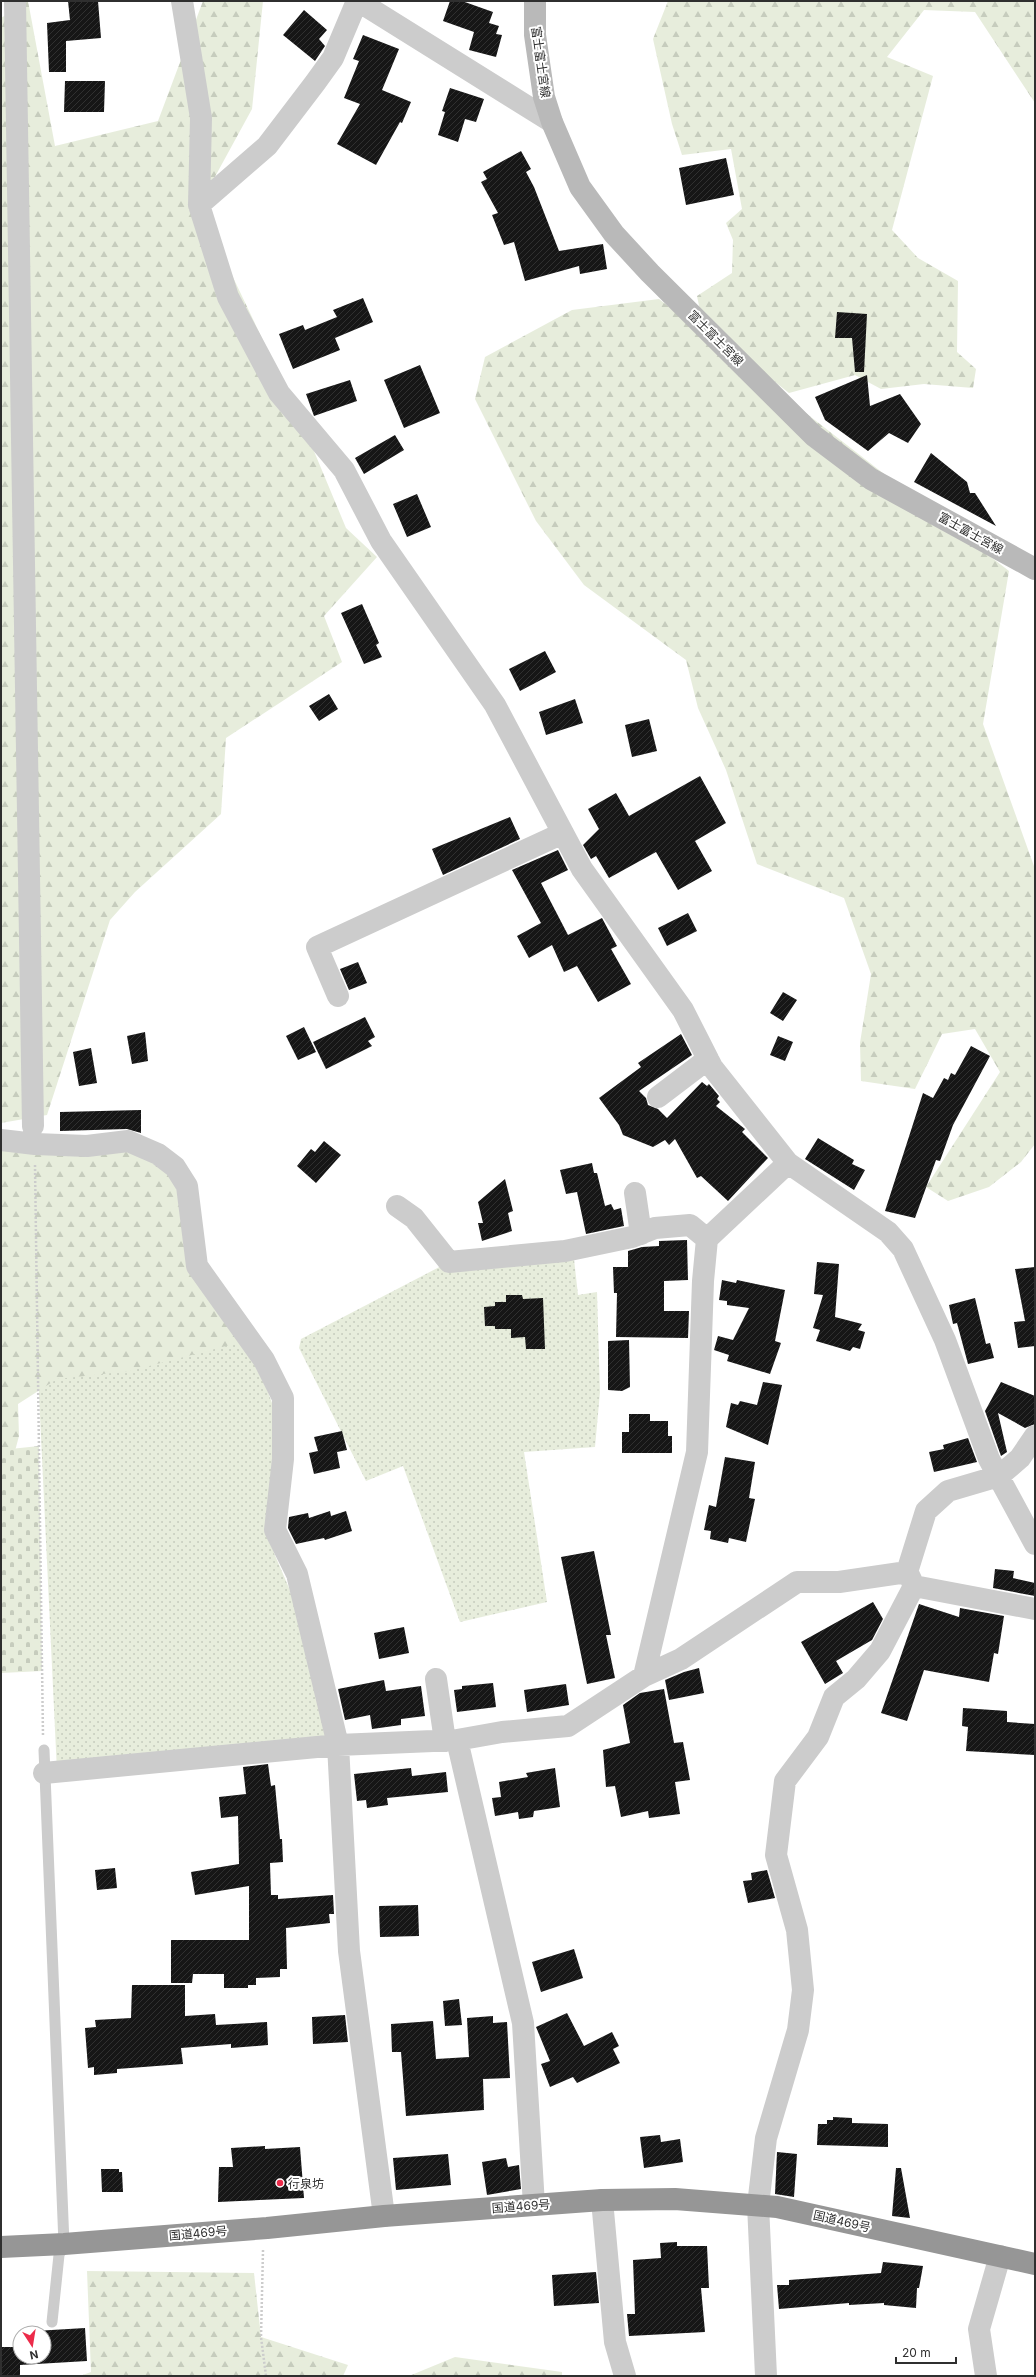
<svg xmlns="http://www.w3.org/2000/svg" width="1036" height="2377" font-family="Inter,'Noto Sans JP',sans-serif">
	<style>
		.grass { fill: url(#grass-dots) }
		.forest { fill: url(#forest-firs) }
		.cemetery { fill: url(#cemetery-stones) }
		.building { fill: url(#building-hatch) }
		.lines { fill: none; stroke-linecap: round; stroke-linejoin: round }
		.path { stroke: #ccc; stroke-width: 2.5; stroke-dasharray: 2 2; stroke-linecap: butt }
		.lane { stroke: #ccc; stroke-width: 11 }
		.street { stroke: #ccc; stroke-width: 22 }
		.secondary { stroke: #b9b9b9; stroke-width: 22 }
		.highway { stroke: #969696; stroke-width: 22 }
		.poi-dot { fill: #ec2b4a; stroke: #fff; stroke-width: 1.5 }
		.labels { text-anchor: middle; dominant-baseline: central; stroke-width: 4; stroke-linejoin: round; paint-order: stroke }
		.street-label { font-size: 12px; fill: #2f2f2f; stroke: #fff }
		.poi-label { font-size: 12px; fill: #2f2f2f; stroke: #fff; text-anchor: start }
	</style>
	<defs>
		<pattern id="grass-dots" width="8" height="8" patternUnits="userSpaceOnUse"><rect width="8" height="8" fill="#e7eddc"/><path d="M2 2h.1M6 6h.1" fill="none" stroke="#c6ccbd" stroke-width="1.8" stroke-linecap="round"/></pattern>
		<pattern id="forest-firs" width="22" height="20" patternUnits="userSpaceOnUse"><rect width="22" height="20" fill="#e7eddc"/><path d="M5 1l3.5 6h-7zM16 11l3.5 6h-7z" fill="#c6ccbd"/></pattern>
		<pattern id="cemetery-stones" width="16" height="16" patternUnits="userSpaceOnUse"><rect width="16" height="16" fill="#e7eddc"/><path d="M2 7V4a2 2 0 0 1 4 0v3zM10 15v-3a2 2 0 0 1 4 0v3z" fill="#c6ccbd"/></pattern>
		<pattern id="building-hatch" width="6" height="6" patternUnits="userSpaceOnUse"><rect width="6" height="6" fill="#161616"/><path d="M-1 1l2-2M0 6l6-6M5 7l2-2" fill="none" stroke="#303030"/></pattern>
	</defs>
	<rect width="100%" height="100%" fill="#fff"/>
	<path class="grass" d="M573,1250L578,1295L597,1292L600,1392L595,1447L524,1452L547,1602L460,1622L403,1466L366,1481L299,1348L301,1339L449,1262Z
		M249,1340L272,1403L274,1553L289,1588L338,1745L57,1771L38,1374Z"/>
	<path class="forest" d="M28,1L55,146L158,121L203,1H263L252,109L199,206L301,420L346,528L377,557L324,616L342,662L226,738L221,814L135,892L110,920L47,1115L1,1123V18Z
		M668,1H1035V103L975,12L924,10L887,57L933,76L892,230L918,258L958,281L957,352L976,369L973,388L924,384L881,389L855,375L789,393L703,325L697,296L732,273L733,240L726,223L742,209L731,149L682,155L672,124L653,39Z
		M659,299L1009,571L983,724L1035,869V1144L1021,1162L989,1187L948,1201L926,1187L1000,1072L975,1029L942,1034L915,1089L861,1081L860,1043L871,974L844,898L757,864L726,770L698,708L686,660L584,585L536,521L475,399L485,357L572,310Z
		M1,1142L139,1146L181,1183L187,1259L249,1340L130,1371L57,1379L18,1404L19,1436L15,1451L1,1452Z
		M87,2271L254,2273L261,2337L348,2365L343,2376H80L91,2372Z
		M455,2357L562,2372V2376H409Z"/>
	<path class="cemetery" d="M39,1446L42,1671L1,1673V1450Z"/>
	<path class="building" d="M68,1H98L101,38L66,41V72H49L47,23L70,20Z
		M450,1H462L493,12L489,23L499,26L496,34L502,35L496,57L469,50L474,32L443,21Z
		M304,10L327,30L319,39L325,46L315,61L283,35Z
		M363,35L399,49L382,90L411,102L402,123L400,122L376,165L337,144L360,104L344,98L359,61L353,59Z
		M65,81H105L104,112H64Z
		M450,88L484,99L476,122L465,119L458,142L438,135L445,112L442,111Z
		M521,151L531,169L526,172L534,187L559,251L603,244L607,269L580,274L579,266L525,281L514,242L504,245L492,215L498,213L481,182L487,179L483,172Z
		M726,158L734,195L686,205L679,168Z
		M363,298L373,322L335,338L340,350L293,369L279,334L303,325L305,330L337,317L333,310Z
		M837,312L867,314L864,372H855L852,338H835Z
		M420,365L440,413L404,428L384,380Z
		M867,375L870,406L900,394L921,424L908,443L889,433L868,451L825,420L815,397Z
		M350,380L357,401L314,416L306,394Z
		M395,435L404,450L364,474L355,458Z
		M931,453L967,482L970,493H975L996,526L914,482Z
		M417,494L431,527L407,537L393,504Z
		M362,604L379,643L376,645L382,657L364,664L341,613Z
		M545,651L556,672L520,691L509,669Z
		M329,694L338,709L319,721L309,706Z
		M575,699L583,723L546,735L539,712Z
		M649,719L657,751L632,757L625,725Z
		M700,776L726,823L695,841L712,871L678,890L656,852L609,878L596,856L591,859L583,845L599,829L588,809L616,793L629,816Z
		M510,817L520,839L443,875L432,849Z
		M558,850L568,870L541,883L568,935L602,918L617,946L611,949L631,984L598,1002L577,966L564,972L552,945L529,958L517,936L541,923L512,870Z
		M688,913L697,931L667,946L658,928Z
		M358,962L367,983L349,990L340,969Z
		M783,992L797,1000L783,1021L770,1013Z
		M365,1017L375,1037L368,1041L372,1046L326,1069L313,1042Z
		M304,1027L316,1052L298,1060L286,1036Z
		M145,1032L148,1061L132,1064L127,1036Z
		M681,1034L692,1055L639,1091L646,1098L648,1105L658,1109L667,1118L702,1082L707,1086L709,1084L719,1096L717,1099L720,1102L716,1106L745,1129L742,1132L768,1158L728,1201L701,1176L697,1178L675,1139L669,1145L665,1140L653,1147L623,1135L619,1125L599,1098L641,1067L638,1063Z
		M778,1036L793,1042L785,1061L770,1055Z
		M971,1046L990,1056L953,1125L940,1161L936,1160L915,1218L885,1211L923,1093L933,1098L944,1078L948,1080L951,1073L955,1075Z
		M91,1048L97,1083L79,1086L73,1052Z
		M141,1110V1133L127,1129L60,1131V1112Z
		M818,1138L854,1160L852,1164L865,1170L854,1190L805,1159Z
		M324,1141L341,1155L316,1183L297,1166L311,1149L315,1152Z
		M592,1163L594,1173H597L605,1206L611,1204L614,1210L621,1208L624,1226L586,1234L577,1192L566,1194L560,1170Z
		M505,1179L513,1211L508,1213L512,1231L482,1241L478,1223H483L478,1202Z
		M687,1240L688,1280L664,1281V1311H689L688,1338L616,1337L617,1293H614L613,1267H628V1251L642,1247L659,1246V1241Z
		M817,1262L839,1264L835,1317L862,1324L858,1330L865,1332L860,1349L853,1347L850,1351L816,1341L820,1330L813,1328L823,1295L814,1294Z
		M1035,1267V1346L1018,1348L1014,1322L1025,1321L1015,1269Z
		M722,1280L736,1283L737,1280L785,1290L775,1341L781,1343L770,1374L727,1361L729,1355L714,1350L718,1336L733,1340L749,1308L727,1305V1301L719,1300Z
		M506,1295H522L523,1299L543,1298L545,1349H526L525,1337L511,1338V1329H495V1326H485L484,1307L495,1306V1302H506Z
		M975,1298L986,1344L990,1343L994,1358L968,1364L957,1323L953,1324L949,1305Z
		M629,1340L630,1387L622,1391L608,1390V1341Z
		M763,1382L782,1385L768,1445L726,1427L731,1403L738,1405L740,1401L757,1405Z
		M1001,1382L1035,1396V1424L1025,1428L998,1413L1007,1452L1001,1456L985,1411Z
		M629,1414H650V1421H668V1436H672V1453H622V1432H629Z
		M342,1431L347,1450L337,1452L340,1468L314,1474L309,1453L318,1451L314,1437Z
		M968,1438L977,1462L934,1472L929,1452L944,1449L943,1445Z
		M725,1457L755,1462L749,1498L755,1499L746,1542L729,1538L728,1543L710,1539L711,1531L704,1530L709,1505L716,1507Z
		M330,1511L331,1516L346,1511L352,1531L325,1540L324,1538L296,1544L288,1528L289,1517L308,1513L309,1518Z
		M594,1551L611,1635H606L615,1678L587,1684L561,1557Z
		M995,1569L1014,1571L1013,1578L1035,1583V1596L993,1588Z
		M873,1602L883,1619L872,1640L836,1661L843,1673L825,1684L801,1642Z
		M919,1604L959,1617L960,1608L1004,1616L998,1654L994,1653L989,1682L924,1670L907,1721L881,1713Z
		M404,1627L409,1653L379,1659L374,1633Z
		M699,1668L704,1693L669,1700L665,1680L684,1672Z
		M384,1680L386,1691L421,1686L425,1716L401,1719V1725L372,1729L370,1715L345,1720L338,1689Z
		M493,1683L496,1707L457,1712L454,1690L462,1689V1686Z
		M566,1684L569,1705L527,1712L524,1690Z
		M664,1689L674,1743L683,1742L690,1780L675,1782L680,1814L649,1818L648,1811L621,1817L615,1786L606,1787L603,1750L630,1743L623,1705L640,1693Z
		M963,1708L1007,1711V1722L1035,1724V1755L966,1751L968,1727L962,1726Z
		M268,1764L271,1786L275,1785L280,1839H282L283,1862L270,1863L271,1895H278V1899L333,1895L334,1914H329L330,1923L286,1928L287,1969H280V1977L256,1978V1985H248V1988H224V1974H193L192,1983H171V1940H249V1886L195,1895L191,1872L239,1864L238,1816L221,1818L219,1797L246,1794L243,1767Z
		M411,1768L412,1776L446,1772L448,1792L387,1798L388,1805L367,1808L366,1800L357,1801L354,1774Z
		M555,1768L560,1807L534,1811L533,1817L519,1819L518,1812L495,1816L492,1798L501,1797L499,1782L528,1777L526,1773Z
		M115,1868L117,1888L97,1890L95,1870Z
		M767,1870L775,1898L748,1903L743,1881L752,1880L751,1873Z
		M418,1905L419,1936L380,1937L379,1906Z
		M574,1949L583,1978L541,1992L532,1962Z
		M132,1985H185V2016L215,2014L216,2025L267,2022L268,2045L231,2048V2044L181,2048L183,2064L117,2069V2073L94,2075V2067L88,2068L85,2028L96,2027L95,2020L131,2018Z
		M459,1999L462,2025L445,2026L443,2001Z
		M567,2013L584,2046L612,2032L619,2046L613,2049L620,2063L577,2083L573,2077L550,2087L541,2064L550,2061L536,2027Z
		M345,2015L348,2042L313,2044L312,2017Z
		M493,2016V2023L507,2022L510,2078L483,2079L484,2110L406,2116L401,2052H392L391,2024L433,2021L436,2059L469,2057L467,2018Z
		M833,2117L852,2118V2123L888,2124V2147L817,2145L818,2124H827V2120H833Z
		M660,2135L661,2142L680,2139L683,2162L644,2168L640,2137Z
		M265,2146V2149L300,2147L304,2198L218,2202L219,2167H233L231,2148Z
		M777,2152L797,2154L794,2197L775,2194Z
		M448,2154L451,2185L396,2190L393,2158Z
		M506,2158L508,2167L519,2165L521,2189L487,2195L482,2162Z
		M896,2168H901L910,2218L892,2216Z
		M101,2169H119V2172H122L123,2192H102Z
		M677,2242V2246H707L709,2288H701L705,2332L629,2336L627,2314H635L633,2260L661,2258L660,2243Z
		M883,2262L923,2266L919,2288H917L916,2308L884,2305V2303L849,2305V2303L779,2309L777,2285H789V2280L881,2273Z
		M596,2272L599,2303L554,2306L552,2275Z
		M85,2328L87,2361L20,2365V2376H1V2347H20V2357H44V2333H35V2331Z"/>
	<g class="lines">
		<path class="path" d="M35,1165L43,1736
			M263,2250L261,2337L266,2376"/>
		<path class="lane" d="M44,1750L64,2244L59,2255L52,2322"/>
		<path class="street" d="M15,1L33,1126
			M182,1L201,118L199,205
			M357,1L333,58L315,83L267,146L199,205L228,297L279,393L344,470L381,541L495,705L582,869L683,1010L712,1067L788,1163L888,1232L903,1249L945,1340L989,1459L1035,1544
			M358,1L552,122
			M338,996L317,947L563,833
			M658,1097L708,1059
			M1,1140L35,1144L87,1146L128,1141L158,1154L175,1167L187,1186L197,1266L264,1360L283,1398V1459L275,1530L297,1574L338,1745L349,1951L384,2216
			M635,1193L641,1234
			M397,1206L414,1218L449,1262L565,1251L632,1237L655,1228L690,1225L707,1239
			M908,1573L914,1586L1035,1609
			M644,1676L697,1452L703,1281L707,1239L788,1163
			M436,1679L445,1741
			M457,1740L523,2023L534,2205
			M44,1773L338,1745L457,1740L502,1732L568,1726L644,1676L681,1659L797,1582H839L907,1572L926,1511L948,1491L999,1476L1020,1458L1035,1436
			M602,2200L615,2342L625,2376
			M766,2376L758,2205L766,2138L798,2030L803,1990L797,1930L776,1855L785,1781L818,1737L834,1697L856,1679L880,1651L914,1586
			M986,2376L979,2329L1000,2256"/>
		<path class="secondary" d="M535,1V35L544,97L552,122L580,187L614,234L650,273L814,436L871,479L1035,569"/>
		<path class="highway" d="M1,2247L64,2244L267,2228L384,2216L602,2200L675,2199L777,2207L1035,2264"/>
	</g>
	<circle class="poi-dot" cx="280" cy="2183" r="4"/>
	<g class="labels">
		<g class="street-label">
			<text transform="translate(541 62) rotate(82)">富士富士宮線</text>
			<text transform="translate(716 338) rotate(45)">富士富士宮線</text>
			<text transform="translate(971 533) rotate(29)">富士富士宮線</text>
			<text transform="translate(521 2206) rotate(-4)">国道469号</text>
			<text transform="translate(842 2221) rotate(13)">国道469号</text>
			<text transform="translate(198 2233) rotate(-5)">国道469号</text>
		</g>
		<g class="poi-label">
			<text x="288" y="2183">行泉坊</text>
		</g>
	</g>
	<rect width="1036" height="2377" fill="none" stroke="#2f2f2f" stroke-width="4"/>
	<g transform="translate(32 2345) rotate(168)"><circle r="19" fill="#ffffff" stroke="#acacac"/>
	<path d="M0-3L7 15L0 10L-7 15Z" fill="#ec2b4a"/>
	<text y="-6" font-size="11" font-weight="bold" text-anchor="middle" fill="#2f2f2f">N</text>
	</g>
	<path d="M896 2357v6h60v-6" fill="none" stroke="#2f2f2f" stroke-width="2"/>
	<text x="902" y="2357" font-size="12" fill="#2f2f2f" stroke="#ffffff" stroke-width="3" paint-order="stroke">20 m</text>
</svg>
